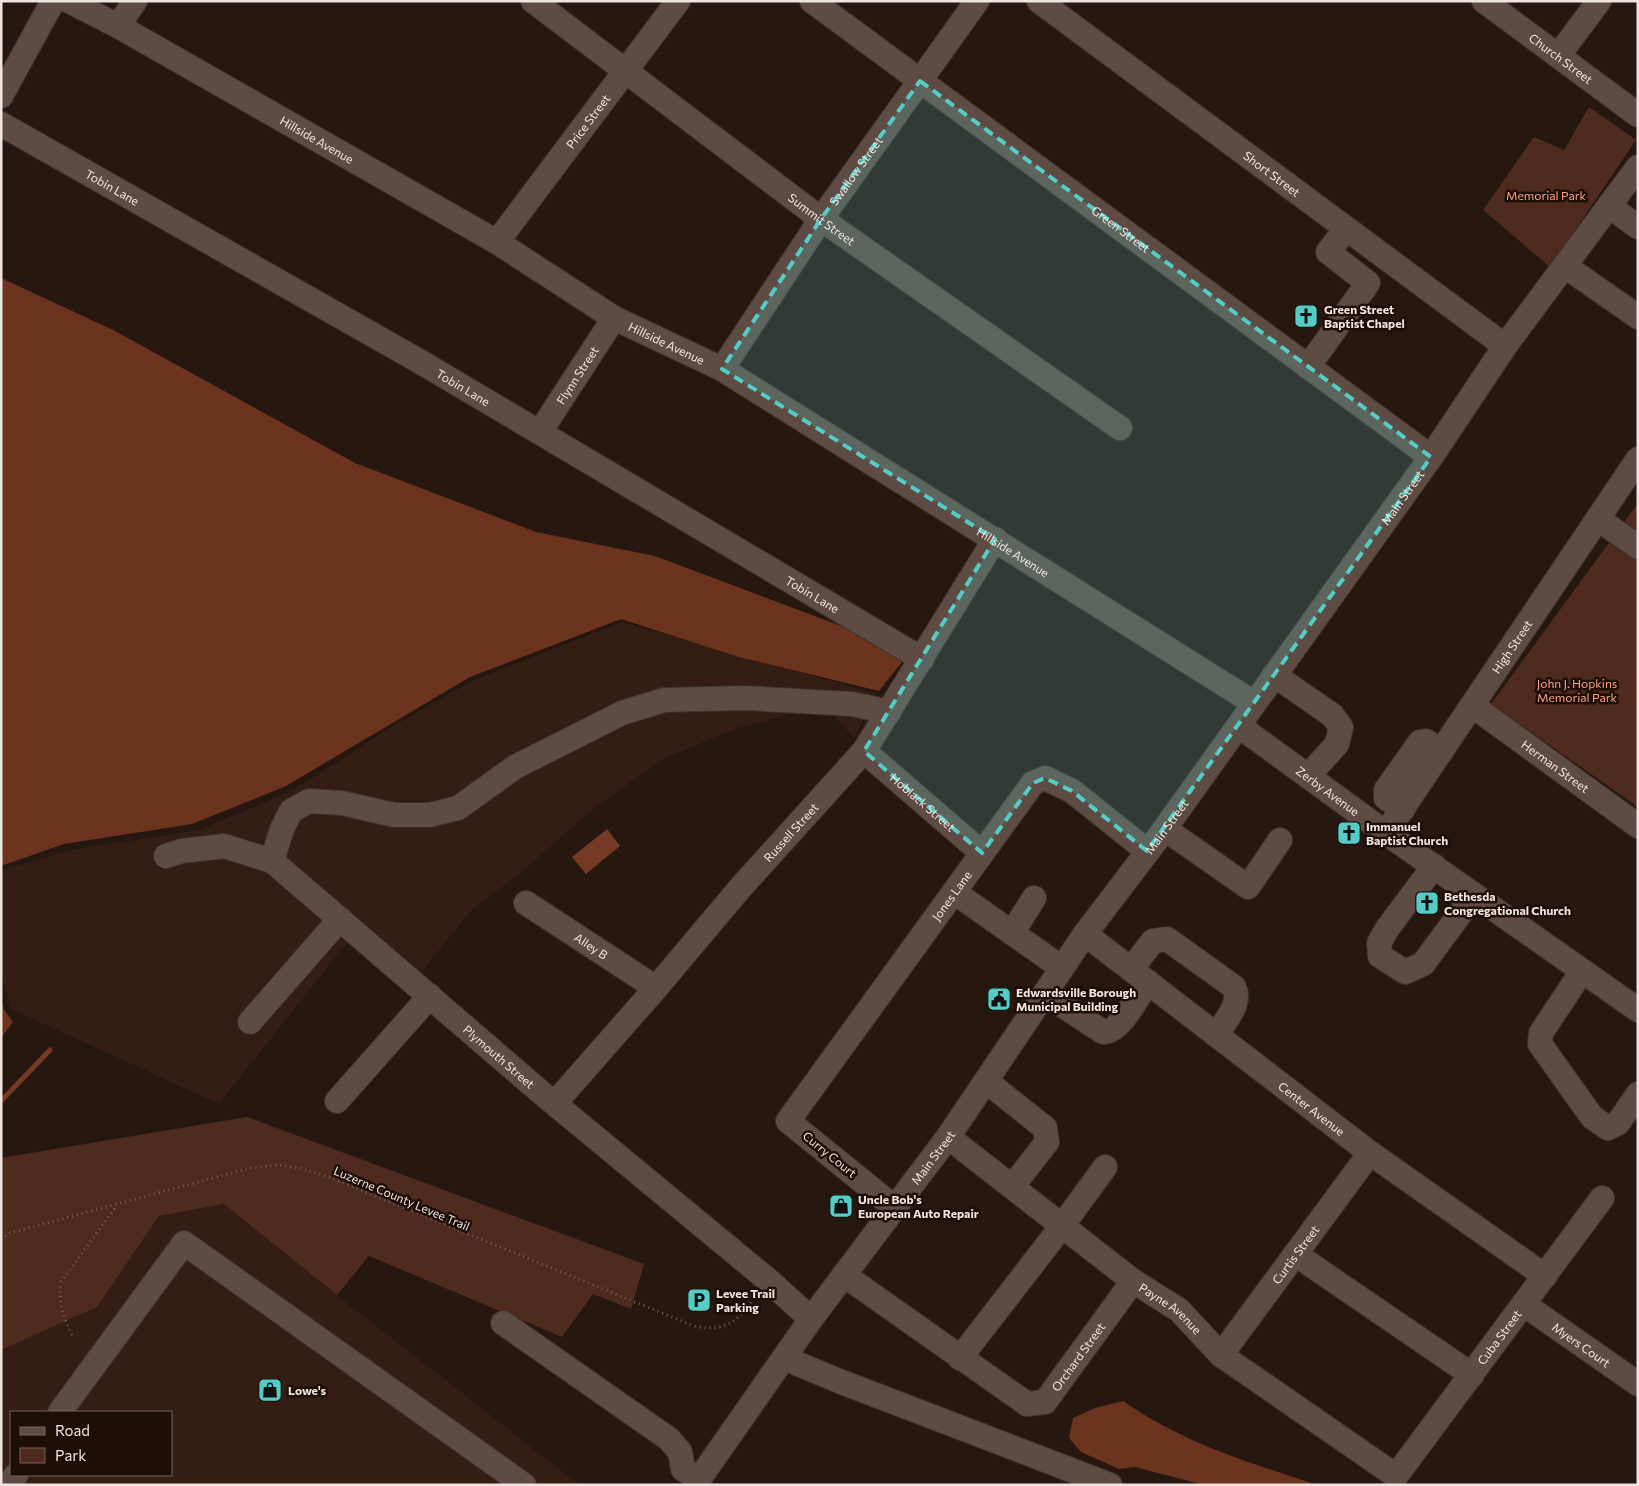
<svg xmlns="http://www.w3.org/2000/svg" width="1639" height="1486" font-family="Commissioner,sans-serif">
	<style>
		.built { fill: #331d15; fill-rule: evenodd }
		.green { fill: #4f2b1f }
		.forest { fill: #6c331f }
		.water { fill: #743a25 }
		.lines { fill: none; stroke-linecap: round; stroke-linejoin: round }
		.stream { stroke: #743a25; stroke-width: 5 }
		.minor-casing { stroke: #3c302e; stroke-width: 26 }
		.path { stroke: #6e5f5a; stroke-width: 3; stroke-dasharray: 1 4; stroke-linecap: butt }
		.minor { stroke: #5e4b44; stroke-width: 24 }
		.marked { fill: #54cdc6; fill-opacity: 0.2; stroke: #54cdc6; stroke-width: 4; stroke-dasharray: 10 6; stroke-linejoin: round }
		.labels { text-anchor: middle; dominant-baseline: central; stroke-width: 5; stroke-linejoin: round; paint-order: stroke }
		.street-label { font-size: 12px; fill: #f0e4e0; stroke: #1d0e08 }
		.park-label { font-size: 12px; fill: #ffa384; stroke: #1d0e08 }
		.poi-label { font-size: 12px; font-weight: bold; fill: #f0e4e0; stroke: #1d0e08; text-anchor: start }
	</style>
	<rect width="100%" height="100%" fill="#271711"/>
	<path class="built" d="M622,622L877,694L854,738L824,705L738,728L665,758L593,809L522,872L472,910L422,971L361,925L219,1104L11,1009L1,974V870L72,850L199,830L294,790L386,730L472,681Z
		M224,1204L337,1295L580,1485H1V1350L97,1307L159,1216ZM11,1412H171V1475H11Z"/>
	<path class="green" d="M1589,107L1636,140L1550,267L1483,210L1534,137L1564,150Z
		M1638,503V807L1491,704Z
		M247,1117L644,1264L631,1309L593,1294L562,1337L369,1256L337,1295L224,1204L159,1216L97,1307L1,1350V1158Z"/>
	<path class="forest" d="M1,278L115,331L355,463L536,532L655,556L910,652L879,691L739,657L621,619L470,677L286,786L192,824L64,844L1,866Z
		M1,998L4,1010L13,1022L1,1038Z
		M1123,1401C1187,1445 1246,1461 1317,1485H1204L1135,1467L1119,1469L1081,1452L1069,1438L1073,1418L1095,1408Z"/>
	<path class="water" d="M607,829L620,846L586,874L572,857Z"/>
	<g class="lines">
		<path class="stream" d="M1,1101L50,1050"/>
		<g class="minor-casing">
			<g id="minor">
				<path id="s1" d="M69,1L118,26L497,242L614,318L722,369L1254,703"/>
				<path id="s2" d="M533,1L821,219L1120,428"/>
				<path id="s3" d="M812,1L1431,457"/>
				<path id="s4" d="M1039,1L1505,346"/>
				<path id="s5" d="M1484,1L1638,115"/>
				<path d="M118,26L135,1"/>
				<path d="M1558,56L1599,1"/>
				<path d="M1,96L53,1"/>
				<path id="s6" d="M1,124L419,361L922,659"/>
				<path d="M1609,206L1638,227"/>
				<path id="s7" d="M497,242L678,1"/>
				<path d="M1565,266L1638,317"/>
				<path d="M1308,367L1368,283L1328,252L1346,229"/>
				<path id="s8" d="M722,369L821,219L977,1"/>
				<path id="s9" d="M540,432L614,318"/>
				<path d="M1598,519L1638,547"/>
				<path d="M1274,675L1332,715L1341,727L1337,744L1308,776"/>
				<path id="s10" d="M1473,706L1638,826"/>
				<path id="s11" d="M1239,726L1386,833L1638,1010"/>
				<path id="s12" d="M864,751L982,853"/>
				<path d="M1403,809L1386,798V790L1420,742L1426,741L1441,752"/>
				<path d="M1165,829L1248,887L1280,840"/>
				<path id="s13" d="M1386,833L1638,459"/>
				<path id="s14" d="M166,856L182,851L224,846L272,861L544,1095L768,1280L811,1319"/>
				<path d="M272,861L282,829L291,811L309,801L342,803L394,815H430L458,808L515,767L622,713L664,700L745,698L852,704L889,712"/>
				<path d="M1434,866L1387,929L1379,943L1380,956L1405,972L1423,964L1474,895"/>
				<path d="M954,892L1062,968"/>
				<path id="s15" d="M526,903L656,988"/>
				<path d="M1012,933L1034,898"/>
				<path id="s16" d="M1085,934L1370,1153L1545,1276"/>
				<path d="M1131,969L1153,941L1167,939L1234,987C1242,1004 1225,1021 1216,1035"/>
				<path d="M1582,971L1541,1033L1540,1044L1592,1117L1608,1128L1618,1123L1638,1094"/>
				<path d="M1045,994L1103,1032C1121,1032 1138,996 1148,982"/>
				<path d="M250,1022L340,919"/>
				<path d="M986,1081L1045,1128L1047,1142L1012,1187"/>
				<path d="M337,1101L430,996"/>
				<path id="s17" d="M555,1103L656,988L741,887L864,751L995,539"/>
				<path id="s18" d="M948,1137L1133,1281L1179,1310L1221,1355L1396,1476L1602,1198"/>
				<path id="s19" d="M894,1207L788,1121L1033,783L1045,778L1072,791L1147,851"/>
				<path d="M1295,1254L1472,1375"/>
				<path id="s20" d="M844,1275L1027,1404L1045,1402L1133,1281"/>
				<path id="s21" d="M1525,1305L1638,1384"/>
				<path d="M503,1323L669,1439L680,1452L683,1469L699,1479"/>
				<path id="s22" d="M1221,1355L1370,1153"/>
				<path d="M784,1358L839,1381L1110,1485"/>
				<path d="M960,1358L1062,1226L1105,1167"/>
				<path d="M60,1412L184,1243L524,1485"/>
				<path d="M9,1485L16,1475"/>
				<path id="s23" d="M695,1485L811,1319L948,1137L1085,934L1161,834L1431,457L1505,346L1638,167"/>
			</g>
		</g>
		<path class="path" d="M1,1239L10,1233L250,1168L278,1165L300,1168L326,1176L694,1326C727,1333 739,1320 757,1294
			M72,1335C63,1316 58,1303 61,1282L117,1205"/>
		<use href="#minor" class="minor"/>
	</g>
	<path class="marked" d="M920,81L1431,457L1147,851L1072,791L1045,778L1033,783L982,853L864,751L995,539L722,369L821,219Z"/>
	<defs>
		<g id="church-square" transform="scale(1.25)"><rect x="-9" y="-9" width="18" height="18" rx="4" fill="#54cdc6" stroke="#1d0e08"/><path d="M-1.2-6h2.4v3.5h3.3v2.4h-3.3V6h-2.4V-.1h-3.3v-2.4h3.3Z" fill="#111"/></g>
		<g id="civic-square" transform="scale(1.25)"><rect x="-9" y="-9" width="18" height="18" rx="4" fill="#54cdc6" stroke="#1d0e08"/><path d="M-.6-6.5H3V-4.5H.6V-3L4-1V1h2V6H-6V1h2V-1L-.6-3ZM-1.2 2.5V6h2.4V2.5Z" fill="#111"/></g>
		<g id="shop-square" transform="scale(1.25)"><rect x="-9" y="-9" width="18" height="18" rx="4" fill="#54cdc6" stroke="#1d0e08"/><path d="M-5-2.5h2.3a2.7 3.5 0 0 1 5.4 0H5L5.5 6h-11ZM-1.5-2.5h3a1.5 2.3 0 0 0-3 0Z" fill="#111"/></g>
		<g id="parking-square" transform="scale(1.25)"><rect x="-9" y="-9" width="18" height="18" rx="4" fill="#54cdc6" stroke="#1d0e08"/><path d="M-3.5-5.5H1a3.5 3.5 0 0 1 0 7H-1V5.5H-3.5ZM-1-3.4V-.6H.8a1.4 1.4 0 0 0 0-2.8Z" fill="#111"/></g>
	</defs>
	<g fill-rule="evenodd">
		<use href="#church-square" x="1306" y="316"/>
		<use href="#church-square" x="1349" y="833"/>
		<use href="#church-square" x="1427" y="903"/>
		<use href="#civic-square" x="999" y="999"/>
		<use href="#shop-square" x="841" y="1206"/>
		<use href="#parking-square" x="699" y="1300"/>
		<use href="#shop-square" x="270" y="1390"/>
	</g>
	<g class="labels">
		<g class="street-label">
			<text stroke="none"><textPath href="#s5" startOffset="96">Church Street</textPath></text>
			<text stroke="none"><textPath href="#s7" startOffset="151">Price Street</textPath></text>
			<text stroke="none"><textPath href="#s1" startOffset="284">Hillside Avenue</textPath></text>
			<text stroke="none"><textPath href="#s8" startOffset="239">Swallow Street</textPath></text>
			<text stroke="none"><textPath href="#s4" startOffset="290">Short Street</textPath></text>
			<text stroke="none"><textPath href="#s6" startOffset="128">Tobin Lane</textPath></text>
			<text stroke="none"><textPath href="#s2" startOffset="362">Summit Street</textPath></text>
			<text stroke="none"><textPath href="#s3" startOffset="384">Green Street</textPath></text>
			<text stroke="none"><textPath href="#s1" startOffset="689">Hillside Avenue</textPath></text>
			<text stroke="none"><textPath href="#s9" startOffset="68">Flynn Street</textPath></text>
			<text stroke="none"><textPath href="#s6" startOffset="532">Tobin Lane</textPath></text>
			<text stroke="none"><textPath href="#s23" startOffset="1215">Main Street</textPath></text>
			<text stroke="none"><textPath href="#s1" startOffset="1094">Hillside Avenue</textPath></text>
			<text stroke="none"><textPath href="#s6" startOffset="938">Tobin Lane</textPath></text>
			<text stroke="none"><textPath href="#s13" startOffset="225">High Street</textPath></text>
			<text stroke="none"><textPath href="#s10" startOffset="102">Herman Street</textPath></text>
			<text stroke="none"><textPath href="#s11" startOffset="110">Zerby Avenue</textPath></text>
			<text stroke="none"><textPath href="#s12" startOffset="78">Hoblack Street</textPath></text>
			<text stroke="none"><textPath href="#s23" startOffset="810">Main Street</textPath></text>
			<text stroke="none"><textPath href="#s17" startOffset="359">Russell Street</textPath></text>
			<text stroke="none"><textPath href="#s19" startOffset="415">Jones Lane</textPath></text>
			<text stroke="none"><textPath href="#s15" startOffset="78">Alley B</textPath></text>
			<text stroke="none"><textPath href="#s14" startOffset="409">Plymouth Street</textPath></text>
			<text stroke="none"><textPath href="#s16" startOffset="286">Center Avenue</textPath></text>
			<text transform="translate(830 1154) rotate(39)">Curry Court</text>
			<text stroke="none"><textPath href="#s23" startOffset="405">Main Street</textPath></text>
			<text transform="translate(402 1198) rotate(23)">Luzerne County Levee Trail</text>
			<text stroke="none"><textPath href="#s22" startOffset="125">Curtis Street</textPath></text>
			<text stroke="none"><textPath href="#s18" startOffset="281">Payne Avenue</textPath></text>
			<text stroke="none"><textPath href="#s18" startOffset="736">Cuba Street</textPath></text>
			<text stroke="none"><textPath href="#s21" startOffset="69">Myers Court</textPath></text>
			<text stroke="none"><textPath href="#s20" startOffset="298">Orchard Street</textPath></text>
		</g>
		<g class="park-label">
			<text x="1546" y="195">Memorial Park</text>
			<text x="1577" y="683">John J. Hopkins<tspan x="1577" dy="14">Memorial Park</tspan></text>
		</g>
		<g class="poi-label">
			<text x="1324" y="309">Green Street<tspan x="1324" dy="14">Baptist Chapel</tspan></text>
			<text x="1366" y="826">Immanuel<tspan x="1366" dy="14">Baptist Church</tspan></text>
			<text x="1444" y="896">Bethesda<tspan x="1444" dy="14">Congregational Church</tspan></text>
			<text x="1016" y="992">Edwardsville Borough<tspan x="1016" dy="14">Municipal Building</tspan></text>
			<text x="858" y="1199">Uncle Bob's<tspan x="858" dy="14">European Auto Repair</tspan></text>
			<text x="716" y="1293">Levee Trail<tspan x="716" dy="14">Parking</tspan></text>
			<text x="288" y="1390">Lowe's</text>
		</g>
	</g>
	<rect width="1639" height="1486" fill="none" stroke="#f0e4e0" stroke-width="5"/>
	<rect x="10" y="1411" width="162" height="65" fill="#1d0e08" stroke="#71645e"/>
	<rect x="20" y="1427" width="25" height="8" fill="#5e4b44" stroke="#71645e"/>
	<text x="55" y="1436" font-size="15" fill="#f0e4e0">Road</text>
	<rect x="20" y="1448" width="25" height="15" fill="#4f2b1f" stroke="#71645e"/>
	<text x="55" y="1461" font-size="15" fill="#f0e4e0">Park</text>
</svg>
